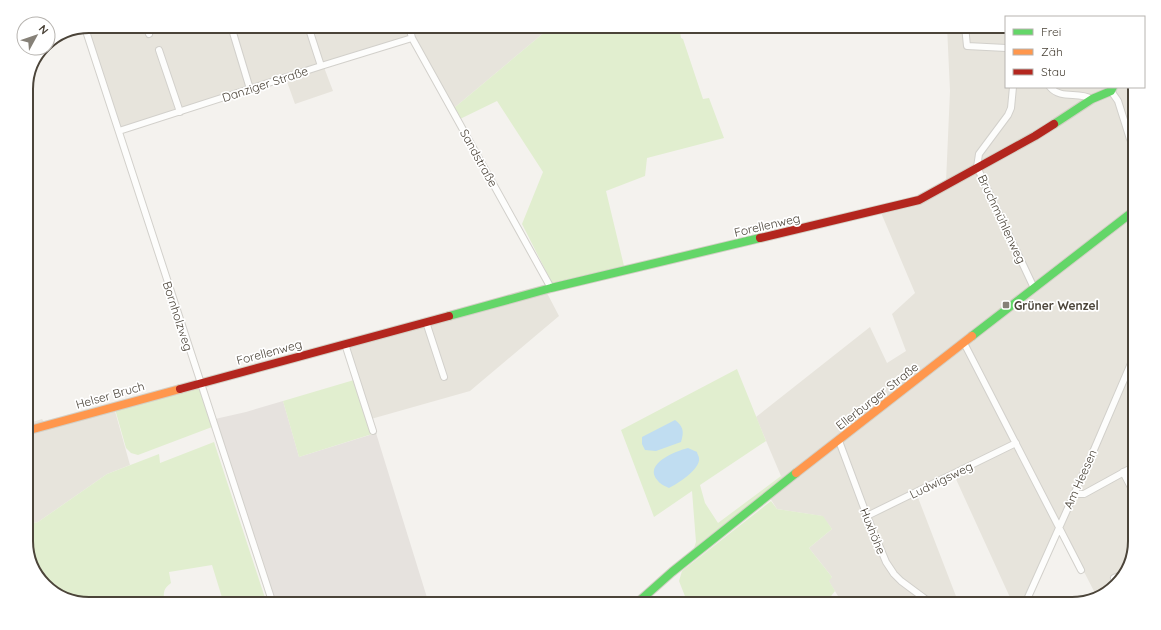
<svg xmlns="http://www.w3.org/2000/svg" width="1161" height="630" font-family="Quicksand,sans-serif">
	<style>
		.residential { fill: #e7e4dc }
		.industrial { fill: #e6e2de }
		.green { fill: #e1eecf }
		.water { fill: #c0ddf1 }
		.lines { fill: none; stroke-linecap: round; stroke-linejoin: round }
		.stream { stroke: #c0ddf1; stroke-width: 1.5 }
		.street-casing { stroke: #d2d0cb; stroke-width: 8 }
		.fast-casing { stroke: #d3cfc5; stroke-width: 10 }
		.slow-casing { stroke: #d3cfc5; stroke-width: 10 }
		.jam-casing { stroke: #d3cfc5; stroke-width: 10 }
		.street { stroke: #fdfdfc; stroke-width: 6 }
		.fast { stroke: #63d668; stroke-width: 8 }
		.slow { stroke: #ff974d; stroke-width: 8 }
		.jam { stroke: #b3261e; stroke-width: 8 }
		.poi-dot { fill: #868178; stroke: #fff; stroke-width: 1.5 }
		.labels { text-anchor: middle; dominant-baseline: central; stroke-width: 3.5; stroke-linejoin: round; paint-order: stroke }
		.street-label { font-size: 12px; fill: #4b4439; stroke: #fff }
		.poi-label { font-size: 12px; font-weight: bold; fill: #4b4439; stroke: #fff; text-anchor: start }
		.rim { fill: none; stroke: #4b4439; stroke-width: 2 }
	</style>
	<rect width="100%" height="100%" fill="#f4f2ee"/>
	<path class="residential" d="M89,26H552L454,108L415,39L325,64V70L333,91L295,104L285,76L115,131L82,29Z
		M947,26H1006V87H1135V541L1128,569L1103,595L1097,597L1062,529L1056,528L1021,604H1013L955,477L917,495L959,604H843L828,580L832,577L809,548L832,529L822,516L777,509L770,498L787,485L781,476L756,417L870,327L887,363L906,351L892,314L915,293L879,208L921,195L946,182L950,91Z
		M547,293L559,316L470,391L371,419L345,347Z
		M113,404L130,465L107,474L38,522L26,525V424L42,419L45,423Z"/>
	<path class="industrial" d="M283,401L299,457L376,433L429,604H276L215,419L246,412Z"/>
	<path class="green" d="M552,26H679L681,38L683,39L703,99L709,98L724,138L647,158L645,176L606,191L624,266L552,283L522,224L543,172L497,101L460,119L454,108Z
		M737,369L766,441L700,485L705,503L718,523L781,476L783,479L694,548L696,542L692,491L654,517L621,430Z
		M354,380L372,432V434L299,457L283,401Z
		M196,388L200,390L212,427L138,455L131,453L126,448L115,409Z
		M214,442L267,604H224L212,565L169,572L171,583C162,590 164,593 164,604H89L61,597L37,576L26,545V525L38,522L107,474L159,454L160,463Z
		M771,501L777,509L823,516L832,529L809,548L832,577L829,581L835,591L825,604H688L679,581L682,571Z"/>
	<path class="water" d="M675,420C684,427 684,432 681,442L656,451L645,450L642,444V437Z
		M688,448L697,452C697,454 699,456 699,458C701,469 677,484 669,488C665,486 660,484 658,481C642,464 676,451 688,448Z"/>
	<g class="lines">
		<path class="stream" d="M685,26L686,31"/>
		<g class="street-casing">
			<path id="street" d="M146,26L149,34
				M231,26L250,89
				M308,26L321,66
				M409,26L412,38L551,288
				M965,26L967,46L1006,48
				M85,28L273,604
				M159,50L180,112
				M1013,87L1011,108L1008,115L979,154L977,167L1034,288
				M1050,87C1061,100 1078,91 1092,99
				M1111,91L1118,101L1130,139L1135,149
				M119,131L321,66L412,38
				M426,322L444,377
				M964,343L1081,570
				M345,344L373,431
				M839,441L867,516L886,562L894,574L901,581L932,604
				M1123,472L1135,495
				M1074,493L1078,494H1084L1135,466
				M867,516L1016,443
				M1114,578L1123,574
				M1025,604L1093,452L1135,354"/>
		</g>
		<g class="fast-casing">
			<path id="fast" d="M1054,124L1092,99L1111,91L1113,87
				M449,316L551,288L760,238
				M972,336L1135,210
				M636,604L672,572L796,473"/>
		</g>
		<g class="slow-casing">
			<path id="slow" d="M26,431L180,389
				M796,473L972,336"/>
		</g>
		<g class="jam-casing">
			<path id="jam" d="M760,238L919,200L1035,136L1054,124
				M180,389L449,316"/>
		</g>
		<use href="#street" class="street"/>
		<use href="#fast" class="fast"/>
		<use href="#slow" class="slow"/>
		<use href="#jam" class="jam"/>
	</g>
	<rect class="poi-dot" x="1002" y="301" width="8" height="8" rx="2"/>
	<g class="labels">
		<g class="street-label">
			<text transform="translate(265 84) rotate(-18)">Danziger Straße</text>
			<text transform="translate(479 158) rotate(61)">Sandstraße</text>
			<text transform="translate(1002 219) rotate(65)">Bruchmühlenweg</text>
			<text transform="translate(767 225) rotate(-13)">Forellenweg</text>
			<text transform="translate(178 316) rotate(72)">Bornholzweg</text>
			<text transform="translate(269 352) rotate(-15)">Forellenweg</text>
			<text transform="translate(110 395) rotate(-16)">Helser Bruch</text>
			<text transform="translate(877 396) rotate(-38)">Ellerburger Straße</text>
			<text transform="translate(1080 479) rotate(-66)">Am Heesen</text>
			<text transform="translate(941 480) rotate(-26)">Ludwigsweg</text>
			<text transform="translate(873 531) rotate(68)">Huxhöhe</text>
		</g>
		<g class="poi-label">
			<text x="1014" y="305">Grüner Wenzel</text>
		</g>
	</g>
	<path d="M0 0H1161V630H0ZM89 33H1072A56 56 0 0 1 1128 89V541A56 56 0 0 1 1072 597H89A56 56 0 0 1 33 541V89A56 56 0 0 1 89 33Z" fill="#fff" fill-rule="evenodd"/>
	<path class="rim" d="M89 33H1072A56 56 0 0 1 1128 89V541A56 56 0 0 1 1072 597H89A56 56 0 0 1 33 541V89A56 56 0 0 1 89 33Z"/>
	<rect x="1005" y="16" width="140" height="72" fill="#ffffff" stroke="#b7b4b0"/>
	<rect x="1013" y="29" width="20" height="6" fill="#63d668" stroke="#b7b4b0"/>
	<text x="1041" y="36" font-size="12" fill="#4b4439">Frei</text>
	<rect x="1013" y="49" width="20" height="6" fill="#ff974d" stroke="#b7b4b0"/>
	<text x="1041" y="56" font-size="12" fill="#4b4439">Zäh</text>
	<rect x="1013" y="69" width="20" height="6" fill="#b3261e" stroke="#b7b4b0"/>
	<text x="1041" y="76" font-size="12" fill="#4b4439">Stau</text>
	<g transform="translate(36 36) rotate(50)"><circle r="19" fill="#ffffff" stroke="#b7b4b0"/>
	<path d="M0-3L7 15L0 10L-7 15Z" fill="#868178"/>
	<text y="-6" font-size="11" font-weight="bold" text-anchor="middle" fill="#4b4439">N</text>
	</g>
</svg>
